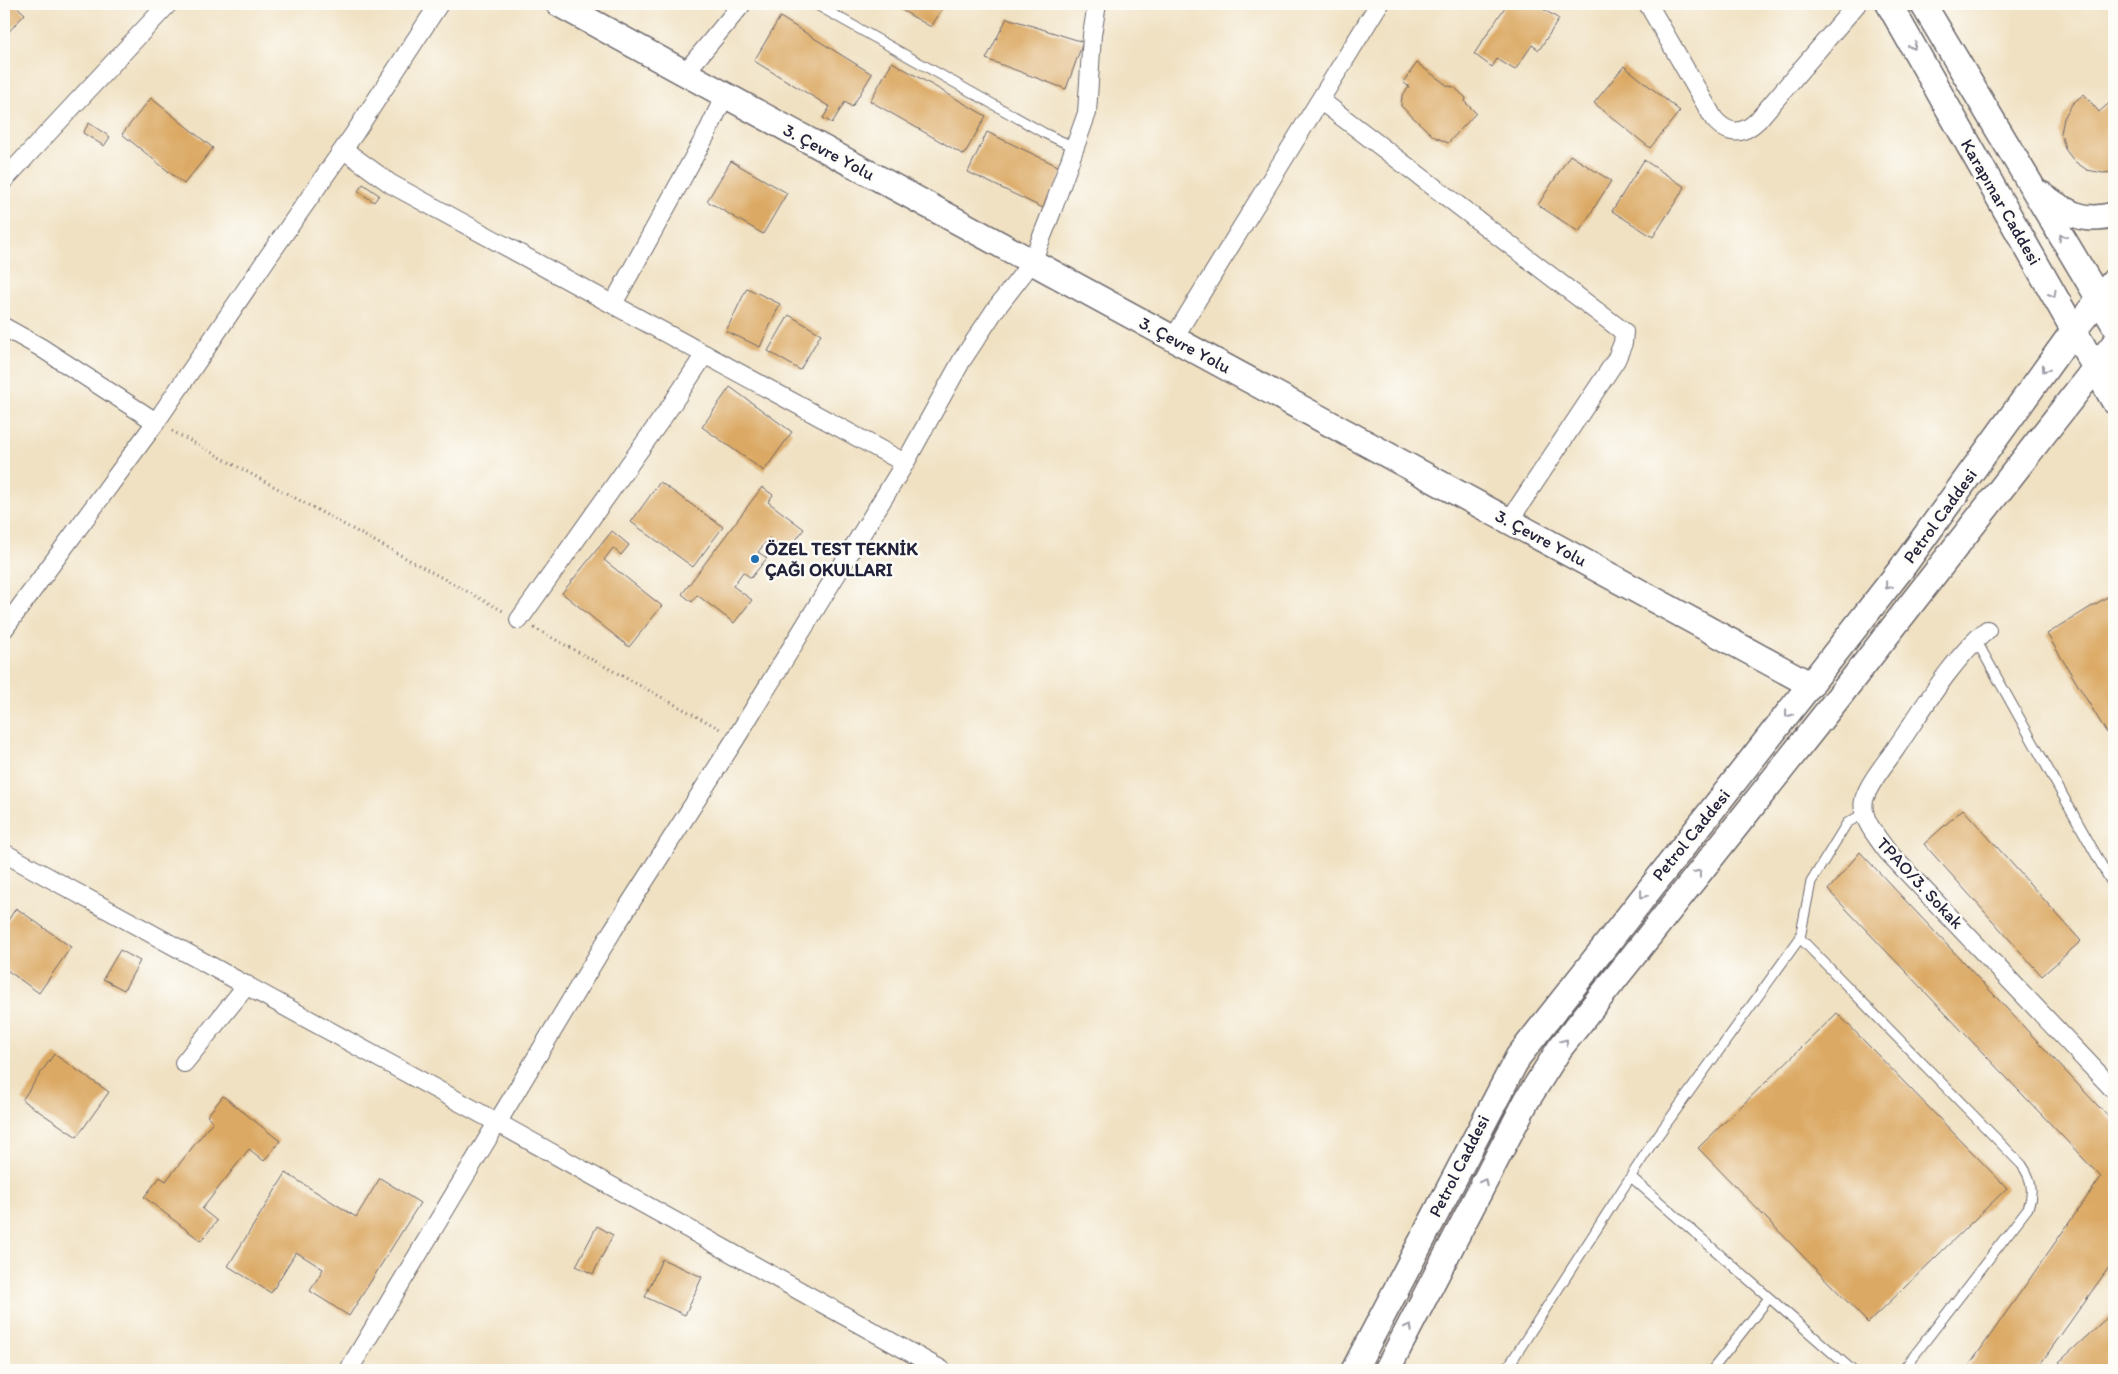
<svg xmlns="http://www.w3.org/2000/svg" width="2118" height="1374" font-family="Itim,sans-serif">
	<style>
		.building { fill: #dba964 }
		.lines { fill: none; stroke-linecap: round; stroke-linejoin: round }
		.service-casing { stroke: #6a656a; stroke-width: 11 }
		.minor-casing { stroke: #6a656a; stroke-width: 20 }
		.secondary-casing { stroke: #6a656a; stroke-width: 28 }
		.path { stroke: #6a656a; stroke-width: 3; stroke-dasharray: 1 4; stroke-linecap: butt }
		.service { stroke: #fff; stroke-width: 9 }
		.minor { stroke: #fff; stroke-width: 18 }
		.secondary { stroke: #fff; stroke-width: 25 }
		.oneway { stroke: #9c9ca7 }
		.poi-dot { fill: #1f6fb2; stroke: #fdfcf7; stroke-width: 2 }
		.labels { text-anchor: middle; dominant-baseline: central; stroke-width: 5; stroke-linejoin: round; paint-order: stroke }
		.street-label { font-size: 18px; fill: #22223b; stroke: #fdfcf7 }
		.poi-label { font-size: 18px; font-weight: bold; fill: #22223b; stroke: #fdfcf7; text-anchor: start }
	</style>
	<rect width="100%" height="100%" fill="#fdfcf7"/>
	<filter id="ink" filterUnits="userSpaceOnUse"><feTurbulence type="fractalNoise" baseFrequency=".02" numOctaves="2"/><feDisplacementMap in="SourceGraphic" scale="10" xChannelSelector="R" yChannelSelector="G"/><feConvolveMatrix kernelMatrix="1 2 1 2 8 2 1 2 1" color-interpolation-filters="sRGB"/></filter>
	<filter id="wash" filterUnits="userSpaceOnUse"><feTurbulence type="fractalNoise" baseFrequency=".0096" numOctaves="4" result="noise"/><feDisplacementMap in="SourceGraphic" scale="20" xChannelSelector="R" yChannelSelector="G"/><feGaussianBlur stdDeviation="1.12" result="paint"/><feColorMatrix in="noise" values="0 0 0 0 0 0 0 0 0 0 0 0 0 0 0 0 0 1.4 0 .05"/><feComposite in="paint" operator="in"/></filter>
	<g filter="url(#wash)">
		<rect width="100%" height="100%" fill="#f0e1c2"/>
		<g id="blocks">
			<path class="building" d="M4,4H14L25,14L4,37Z
				M891,4H945L931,27Z
				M1507,4H1535L1559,19L1539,50L1532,45L1515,70L1497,59L1492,67L1474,54Z
				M780,17L872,74L852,107L845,102L832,123L823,118L830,107L754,61Z
				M1007,18L1083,42L1066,89L986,59Z
				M892,62L986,116L964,155L870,101Z
				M1417,63L1448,86L1454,87L1466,98L1465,102L1476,113L1448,143L1433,136L1401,106L1402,96L1409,87L1403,82Z
				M1624,66L1680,111L1650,148L1594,103Z
				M2084,94L2099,112L2114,99V172L2103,173L2087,170L2074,161L2065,149L2061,133L2064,118L2072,104Z
				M151,98L213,148L184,184L122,134Z
				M89,123L110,137L104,146L83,133Z
				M987,132L1064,169L1045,209L968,172Z
				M1570,155L1611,181L1579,232L1538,205Z
				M1644,160L1685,187L1653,237L1612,211Z
				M731,161L787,193L763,234L707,201Z
				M363,184L379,195L374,202L358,191Z
				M747,288L780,304L760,347L726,331Z
				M789,315L821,334L800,370L768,351Z
				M730,387L792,432L764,471L702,427Z
				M660,482L723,527L693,567L631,522Z
				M762,487L773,495L768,502L804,529L787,552L769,538L758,552L767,558L751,578L743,572L733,586L752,600L734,623L697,595L692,602L682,594Z
				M612,531L629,545L621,555L613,548L604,560L662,606L629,647L562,593Z
				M2107,597L2114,608V729L2107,733L2047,634Z
				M1963,809L2081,941L2042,976L1924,844Z
				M1860,852L2114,1123V1260L2036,1370H1966L2101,1177L1828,890Z
				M16,908L71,947L39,993L4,968V927Z
				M120,950L140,961L124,990L103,979Z
				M1837,1013L2007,1188L1868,1323L1698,1148Z
				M54,1054L109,1092L77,1137L22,1100Z
				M223,1096L280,1141L264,1161L249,1149L202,1209L217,1221L201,1241L144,1197L160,1177L166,1181L213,1121L207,1116Z
				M286,1173L356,1217L380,1178L420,1203L349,1316L310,1291L323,1269L296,1252L271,1293L228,1266Z
				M597,1226L613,1235L593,1274L576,1266Z
				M662,1259L702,1277L685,1315L645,1297Z
				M2114,1311V1370H2070L2059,1362Z"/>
		</g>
	</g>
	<g filter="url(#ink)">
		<use href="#blocks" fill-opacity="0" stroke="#6a656a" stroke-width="1"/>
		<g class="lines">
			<g class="service-casing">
				<path id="service" d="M815,4L1044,133L1063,142L1075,146
					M1976,640L2114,887
					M1800,938L2022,1165C2032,1179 2034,1192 2028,1208L1903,1370
					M1631,1177L1852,1370
					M1506,1370L1651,1145L1800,938L1811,882L1847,823L1865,813
					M1712,1370L1769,1298"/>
			</g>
			<g class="minor-casing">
				<path id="minor" d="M1648,4L1714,119C1729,136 1743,135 1758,120L1857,4
					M684,74L742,4
					M1320,100L1624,332L1623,343L1616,360L1509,521
					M344,150L391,184L905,463
					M4,180L168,4
					M613,304L706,135L725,95
					M4,327L40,347L156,422
					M1173,339L1379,4
					M519,620L670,407L705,354
					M4,629L156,422L268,257L354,134L439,4
					M1987,630C1951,660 1921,712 1894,751C1885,764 1868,784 1864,800C1860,818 1877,837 1887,851L2114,1090
					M4,853L498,1123L942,1370
					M184,1063L247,985
					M351,1366L613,930L736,738L905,463L962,360L995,310L1032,262L1052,211L1087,113L1092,35L1097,4"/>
			</g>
			<g class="secondary-casing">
				<path id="secondary" d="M559,4L725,95L1811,685
					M1889,4L2114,401
					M1923,4L2114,324
					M2041,194C2065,212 2083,224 2114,215
					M1354,1370L1518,1057L1902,568L2074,330L2114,281
					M1387,1370L1527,1100L1560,1048L1834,703L2114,344"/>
			</g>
			<path class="path" d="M172,431L505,612
				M534,628L720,729"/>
			<use href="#service" class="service"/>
			<use href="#minor" class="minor"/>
			<use href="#secondary" class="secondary"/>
		</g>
		<defs><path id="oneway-chevron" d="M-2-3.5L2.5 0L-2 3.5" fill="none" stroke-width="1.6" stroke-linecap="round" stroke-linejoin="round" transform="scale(1.25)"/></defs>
		<g class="oneway">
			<use href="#oneway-chevron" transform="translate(1913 46) rotate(60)"/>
			<use href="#oneway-chevron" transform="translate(2062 237) rotate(-121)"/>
			<use href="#oneway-chevron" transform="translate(2053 294) rotate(60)"/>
			<use href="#oneway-chevron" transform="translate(2045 369) rotate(126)"/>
			<use href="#oneway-chevron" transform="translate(1888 586) rotate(128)"/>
			<use href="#oneway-chevron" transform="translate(1788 714) rotate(129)"/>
			<use href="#oneway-chevron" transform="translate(1698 873) rotate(-52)"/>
			<use href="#oneway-chevron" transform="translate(1643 895) rotate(128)"/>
			<use href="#oneway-chevron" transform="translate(1565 1042) rotate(-52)"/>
			<use href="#oneway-chevron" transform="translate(1484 1182) rotate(-63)"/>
			<use href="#oneway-chevron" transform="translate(1409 1327) rotate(-63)"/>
		</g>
	</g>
	<circle class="poi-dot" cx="755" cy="559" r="5"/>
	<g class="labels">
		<g class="street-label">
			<text transform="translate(829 152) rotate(28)">3. Çevre Yolu</text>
			<text transform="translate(2001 202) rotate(60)">Karapınar Caddesi</text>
			<text transform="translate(1185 345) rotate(28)">3. Çevre Yolu</text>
			<text transform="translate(1940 516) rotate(-54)">Petrol Caddesi</text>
			<text transform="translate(1541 538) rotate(28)">3. Çevre Yolu</text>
			<text transform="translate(1691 835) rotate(-51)">Petrol Caddesi</text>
			<text transform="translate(1920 883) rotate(47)">TPAO/3. Sokak</text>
			<text transform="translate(1459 1166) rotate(-63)">Petrol Caddesi</text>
		</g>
		<g class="poi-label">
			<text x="765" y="549">ÖZEL TEST TEKNİK<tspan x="765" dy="21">ÇAĞI OKULLARI</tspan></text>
		</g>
	</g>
	<rect width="2118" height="1374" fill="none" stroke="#fdfcf7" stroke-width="20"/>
</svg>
